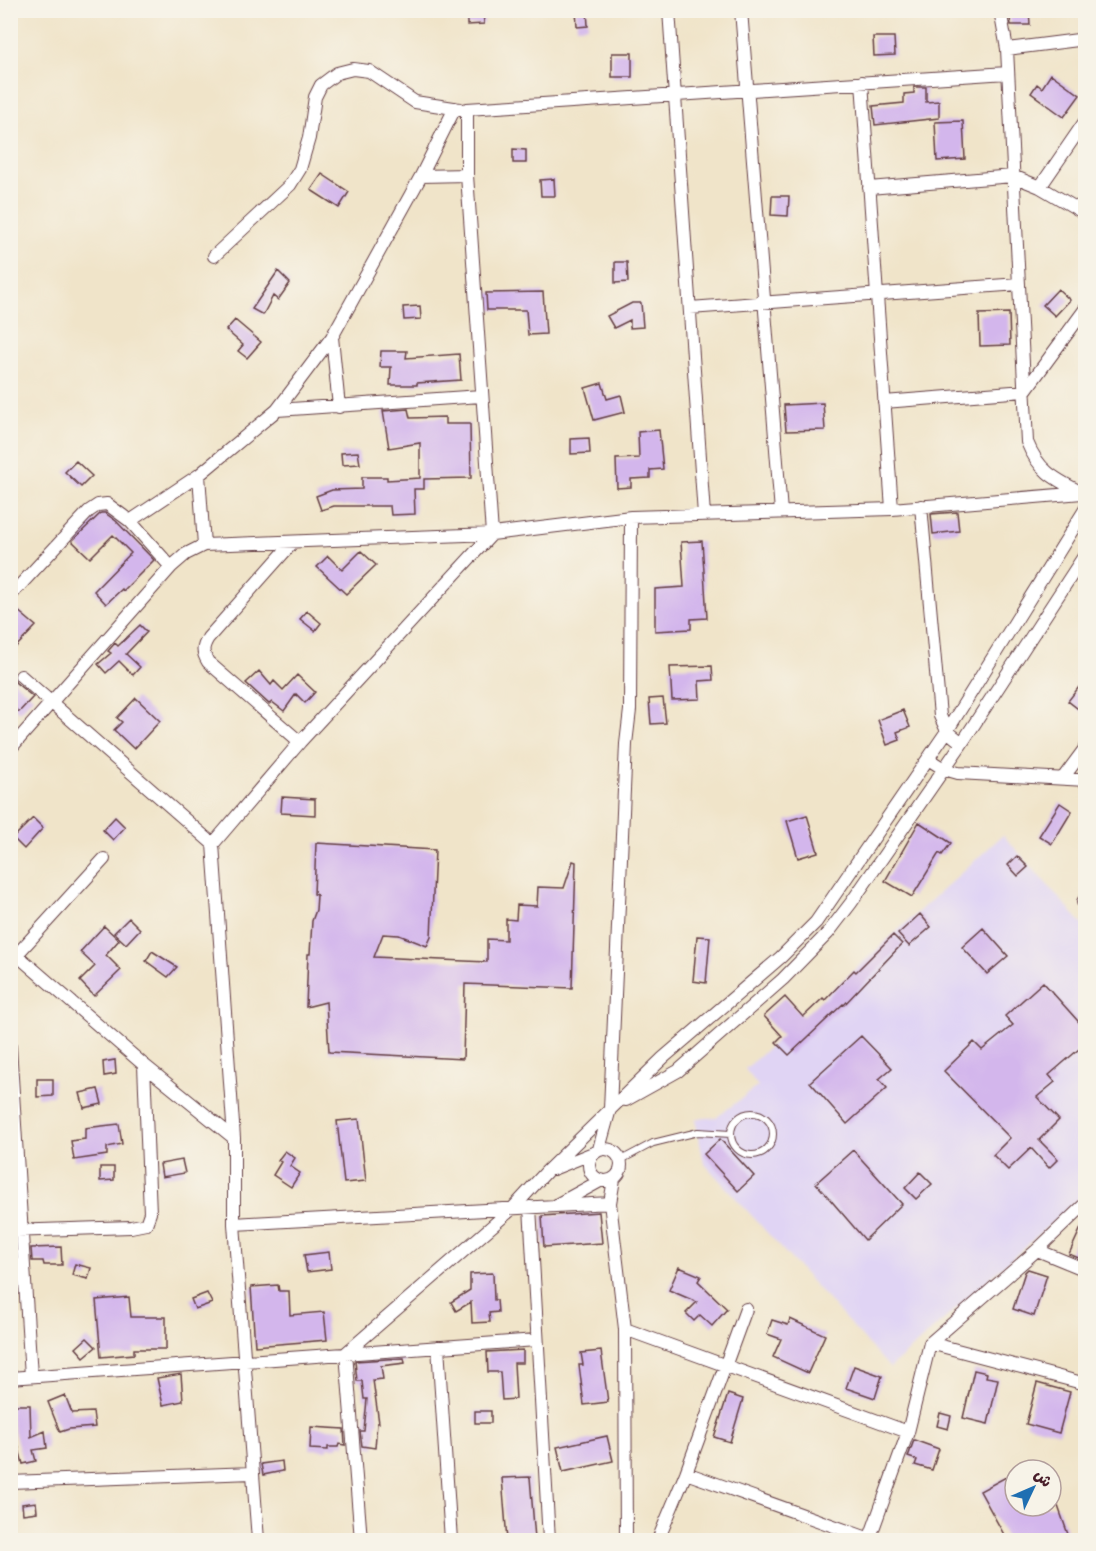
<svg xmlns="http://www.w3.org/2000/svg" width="1096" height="1551" font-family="Kalam,'Playpen Sans Arabic',sans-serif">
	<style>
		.built { fill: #e0d4f4 }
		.building { fill: #d3b6ec }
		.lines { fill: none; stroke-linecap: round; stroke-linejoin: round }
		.service-casing { stroke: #633d43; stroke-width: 8 }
		.minor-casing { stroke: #633d43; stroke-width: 14 }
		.service { stroke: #fff; stroke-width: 6 }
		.minor { stroke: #fff; stroke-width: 12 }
	</style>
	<rect width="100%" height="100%" fill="#f7f3e8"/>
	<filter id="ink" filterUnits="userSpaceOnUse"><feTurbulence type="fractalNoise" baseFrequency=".0167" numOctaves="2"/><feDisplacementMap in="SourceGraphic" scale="12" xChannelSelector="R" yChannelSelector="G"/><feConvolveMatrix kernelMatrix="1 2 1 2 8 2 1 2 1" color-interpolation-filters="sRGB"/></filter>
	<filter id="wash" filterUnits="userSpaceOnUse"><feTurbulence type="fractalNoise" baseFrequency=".008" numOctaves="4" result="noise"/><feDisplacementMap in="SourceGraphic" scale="24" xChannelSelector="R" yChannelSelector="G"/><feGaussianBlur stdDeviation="1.35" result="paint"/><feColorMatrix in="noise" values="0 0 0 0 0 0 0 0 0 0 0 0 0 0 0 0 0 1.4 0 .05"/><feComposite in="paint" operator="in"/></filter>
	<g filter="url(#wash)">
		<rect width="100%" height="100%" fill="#f0e4c9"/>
		<path class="built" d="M1003,835L1085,927V1193L890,1368L704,1163L695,1119L717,1117L758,1086L745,1069Z"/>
		<g id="blocks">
			<path class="building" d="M467,10H483L484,24L467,25Z
				M576,10H587L588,26L577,27Z
				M1009,10H1029L1030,25H1011Z
				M873,37H894L895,55L874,56Z
				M612,53H632V77H612Z
				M1051,74L1080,95L1064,117L1031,93L1037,84L1042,88Z
				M914,87H926V102L939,101V118L875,125L873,106L904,103V94L914,93Z
				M963,121L965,159L937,161L935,122Z
				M513,149L526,150V163H513Z
				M322,174L349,192L339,208L311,190Z
				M554,179L555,196H541L540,180Z
				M772,196H789L788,216L771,215Z
				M615,262H627L628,282L615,283Z
				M278,271L290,283L278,300L273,296L263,315L252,309Z
				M1058,289L1070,300L1055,316L1043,305Z
				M543,292L546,334L528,335L526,310H487L486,293Z
				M632,303H641L643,327L630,328V320L614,328L607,316Z
				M420,306L421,319L404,320L403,307Z
				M1009,313L1010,345L980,346L979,314Z
				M235,320L261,342L247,358L238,351L243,345L226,330Z
				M381,351H407L406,358L459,354L461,380L417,383V385H390L391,367H380Z
				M602,383L607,399L621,395L625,412L594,420L585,388Z
				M823,403L825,430L786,431L784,405Z
				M408,409L410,418L445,417V424H470L471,478L424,479V489H414L415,514L391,515L390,506H334L321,510L316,496L332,490L362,489V477H387V480L420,478V443L389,448L383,411Z
				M659,430L663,469L650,470V478L631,479V487L617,488L616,459L639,458L638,432Z
				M589,438L590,453L571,454V439Z
				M358,452L360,464L342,465L341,453Z
				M76,461L92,476L81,487L65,472Z
				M957,512L959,531L933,534L931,514Z
				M101,513H105L116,521L154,560L123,591L122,589L106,604L94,591L131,553L113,535L90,558L72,541Z
				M702,541L707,618L691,619V629L655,631V589L684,587L681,542Z
				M361,551L376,565L346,594L317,567L328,556L342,570Z
				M10,604L36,626L10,653Z
				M307,611L321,623L315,631L300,619Z
				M140,625L147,632L126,654L140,667L133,675L119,661L106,673L98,664L111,653L108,651L115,643L118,646Z
				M712,666L713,680L699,681L700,699L672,700L670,667Z
				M10,671L13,673L15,682L33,697L19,712L10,704Z
				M259,671L271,685L274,681L283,690L297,675L315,692L305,703L296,694L284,711L272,702L269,704L246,683Z
				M1079,687L1086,692V715L1068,701Z
				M136,698L160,721L134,749L114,730L122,722L117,718Z
				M663,698L666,723L651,724L649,699Z
				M903,710L910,727L897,732L900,740L887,745L878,720Z
				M282,797L315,799V815L281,813Z
				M1060,803L1072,811L1052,844L1039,836Z
				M807,815L818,852L798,858L787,821Z
				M115,817L125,827L113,840L103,830Z
				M33,818L43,828L24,849L13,838Z
				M919,822L951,843L942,855L939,853L912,897L885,881Z
				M316,843L435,850L431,937L427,946L399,935L383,934L374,957L487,962V939L506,940V919L516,920L517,905L537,906L538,887L564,888L573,861L576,862L572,988L465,984L463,1059L329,1052L326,1002L306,1007L308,954H310L312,921L316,910L317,895L314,894Z
				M1017,856L1028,867L1018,876L1008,865Z
				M920,914L931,927L909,946L898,934Z
				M129,918L140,929L126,944L114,933Z
				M104,926L119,940L106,955L121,970L94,996L80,981L95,966L80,952Z
				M983,928L1008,956L987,974L962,947Z
				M893,935L902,944L844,1005L843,1004L789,1055L776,1042L782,1036L764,1016L785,997L803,1017L823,998L825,1000L854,970L856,972Z
				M697,936L710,937L706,983L693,981Z
				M152,951L177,967L168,977L146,961Z
				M1043,982L1086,1030V1043L1049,1075L1055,1082L1037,1097L1059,1120L1039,1140L1058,1159L1049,1168L1031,1148L1008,1170L993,1155L1010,1138L944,1071L974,1042L982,1050L1013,1025L1005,1016Z
				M861,1036L892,1068L879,1079L887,1088L847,1124L810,1082Z
				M115,1060L116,1074L104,1076L103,1062Z
				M37,1079H53V1096L37,1097Z
				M98,1089L102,1104L84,1108L80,1093Z
				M359,1119L366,1181L344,1183L337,1121Z
				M119,1124L122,1144L107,1147V1155L74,1160L71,1141L85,1139V1128Z
				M720,1139L754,1176L738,1191L704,1154Z
				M853,1150L902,1204L865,1240L816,1183Z
				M285,1151L295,1158L290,1166L300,1173L291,1187L273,1175L281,1162L278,1160Z
				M182,1160L185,1173L162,1177L160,1164Z
				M100,1167H114V1180L100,1181Z
				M920,1172L932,1184L916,1199L905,1188Z
				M599,1212L602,1243L544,1247L542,1216Z
				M1086,1217V1261L1069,1254Z
				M61,1247L62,1265H44L43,1261H32L31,1248Z
				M329,1252L331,1269L307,1272L304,1255Z
				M75,1264L91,1268L88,1279L72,1275Z
				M679,1267L701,1276L698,1281L727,1309L712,1326L700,1315L694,1321L686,1313L697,1302L669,1290Z
				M1028,1269L1047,1275L1034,1316L1013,1309L1025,1272Z
				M493,1273L494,1300H497L498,1312L489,1313L490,1322L472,1323L471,1302L456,1311L451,1302L470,1290V1274Z
				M278,1285L279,1291H289L290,1315L324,1312L327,1340L255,1346L251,1287Z
				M207,1293L212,1303L195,1309L191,1299Z
				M129,1297L131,1317H166V1349H134V1354L101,1357L96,1300Z
				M790,1319L825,1335L808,1373L773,1357L781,1339L767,1334L772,1320L788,1325Z
				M87,1338L96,1347L84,1357L76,1348Z
				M523,1350V1363H514L516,1399L502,1400L500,1372H488L487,1352Z
				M601,1351L608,1402L584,1405L579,1365H583L581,1353Z
				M404,1358L405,1363L381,1366L383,1379L373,1380L379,1423H377L375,1448L362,1446L360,1431H364L367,1399H364L362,1381H357L355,1361Z
				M854,1366L882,1376L875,1398L846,1388Z
				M974,1370L987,1373L986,1377L998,1379L988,1424L963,1418Z
				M181,1374L183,1401L163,1405L157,1378Z
				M1037,1383L1070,1392L1059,1433L1026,1424Z
				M728,1394L743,1399L730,1442L714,1437Z
				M65,1395L72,1413L93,1412L95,1427L69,1429L60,1432L48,1402Z
				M11,1405H30L31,1437L45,1431L47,1448L33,1450L36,1461L23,1464L11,1419Z
				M475,1411H491V1423H475Z
				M940,1413L951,1416L948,1429L937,1426Z
				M311,1427L344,1429L345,1445L339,1444L338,1447H328V1450L310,1449Z
				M607,1436L613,1461L563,1472L557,1447Z
				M914,1440L939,1449L932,1470L915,1465L917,1460L908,1457Z
				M282,1461L283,1471L263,1475L261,1464Z
				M530,1477L535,1539L507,1540L502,1478Z
				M1006,1477L1011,1486L1015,1484V1506H1058L1070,1540H1007L980,1491Z
				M36,1502L37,1512L23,1514L22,1504Z"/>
		</g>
	</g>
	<g filter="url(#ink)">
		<use href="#blocks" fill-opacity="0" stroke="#633d43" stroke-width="1.5"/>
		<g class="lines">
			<g class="service-casing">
				<path id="service" d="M731 1134a21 21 0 1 1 42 0a21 21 0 1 1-42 0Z
					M621,1160L653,1143L698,1132L731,1134"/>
			</g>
			<g class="minor-casing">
				<path id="minor" d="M669,10L704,515
					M741,10L781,512
					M1000,10L1007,49L1027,442C1039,472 1055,479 1082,493
					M1007,49L1086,39
					M862,82L892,509
					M421,176L467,175
					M1040,187L1086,120
					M869,188L1013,176L1040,187L1086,214
					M214,256L290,185L300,169L309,138L315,97L321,85L337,73L353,69L369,71L415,102L460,109
					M690,308L1019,284
					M332,337L339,407
					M884,402L1025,391L1086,308
					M277,410L481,396
					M199,475L204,545
					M921,506L940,716L947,731L962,743
					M293,542L208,638C202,648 202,652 208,662L300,742
					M171,567L130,521L199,475L277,410L332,337L421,176L455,108
					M10,596L89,511L98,505L107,504L130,521
					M21,676L213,844
					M10,749L171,567L186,554L204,545L492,534L467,175V109L1007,73
					M928,759L944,769L958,773L1086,780
					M1063,778L1086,747
					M1083,902L1086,898
					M10,949L144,1065L234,1138
					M10,962L104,859
					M10,1046L31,1376
					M626,1100L678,1071L783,979L828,933L851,903L962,743L1086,553
					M589 1165a16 16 0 1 1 32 0a16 16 0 1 1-32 0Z
					M599,1149L610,1109L626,744L630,710L631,517
					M553,1169L593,1153
					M614,1179L610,1203L625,1329L626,1540
					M558,1204L600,1181
					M530,1207L549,1540
					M234,1224L610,1203
					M10,1231L131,1227L146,1224L150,1213L144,1065
					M1037,1250L1086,1270
					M625,1329L908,1432
					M930,1343L1037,1250L1086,1203
					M438,1347L451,1540
					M10,1378L537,1340
					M686,1473L870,1539
					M10,1482L253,1473
					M258,1540L234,1224V1138L213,844L300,742L492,534L631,517L892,509L1082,493
					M361,1540L346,1353L513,1208L547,1171L663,1058L781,957L816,922L947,731L1086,508
					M658,1540L686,1473L746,1309
					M869,1540L908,1432L930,1343L1086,1384"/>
			</g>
			<use href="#service" class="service"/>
			<use href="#minor" class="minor"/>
		</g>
	</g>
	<rect width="1096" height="1551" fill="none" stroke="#f7f3e8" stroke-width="36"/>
	<g transform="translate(1033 1488) rotate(46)"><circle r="28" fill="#f7f3e8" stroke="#b29e9c" stroke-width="1.5"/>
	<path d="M0-4.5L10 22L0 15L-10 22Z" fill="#1f6fb2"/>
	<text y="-9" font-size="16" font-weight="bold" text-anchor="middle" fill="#4a1f2b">ش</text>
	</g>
</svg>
